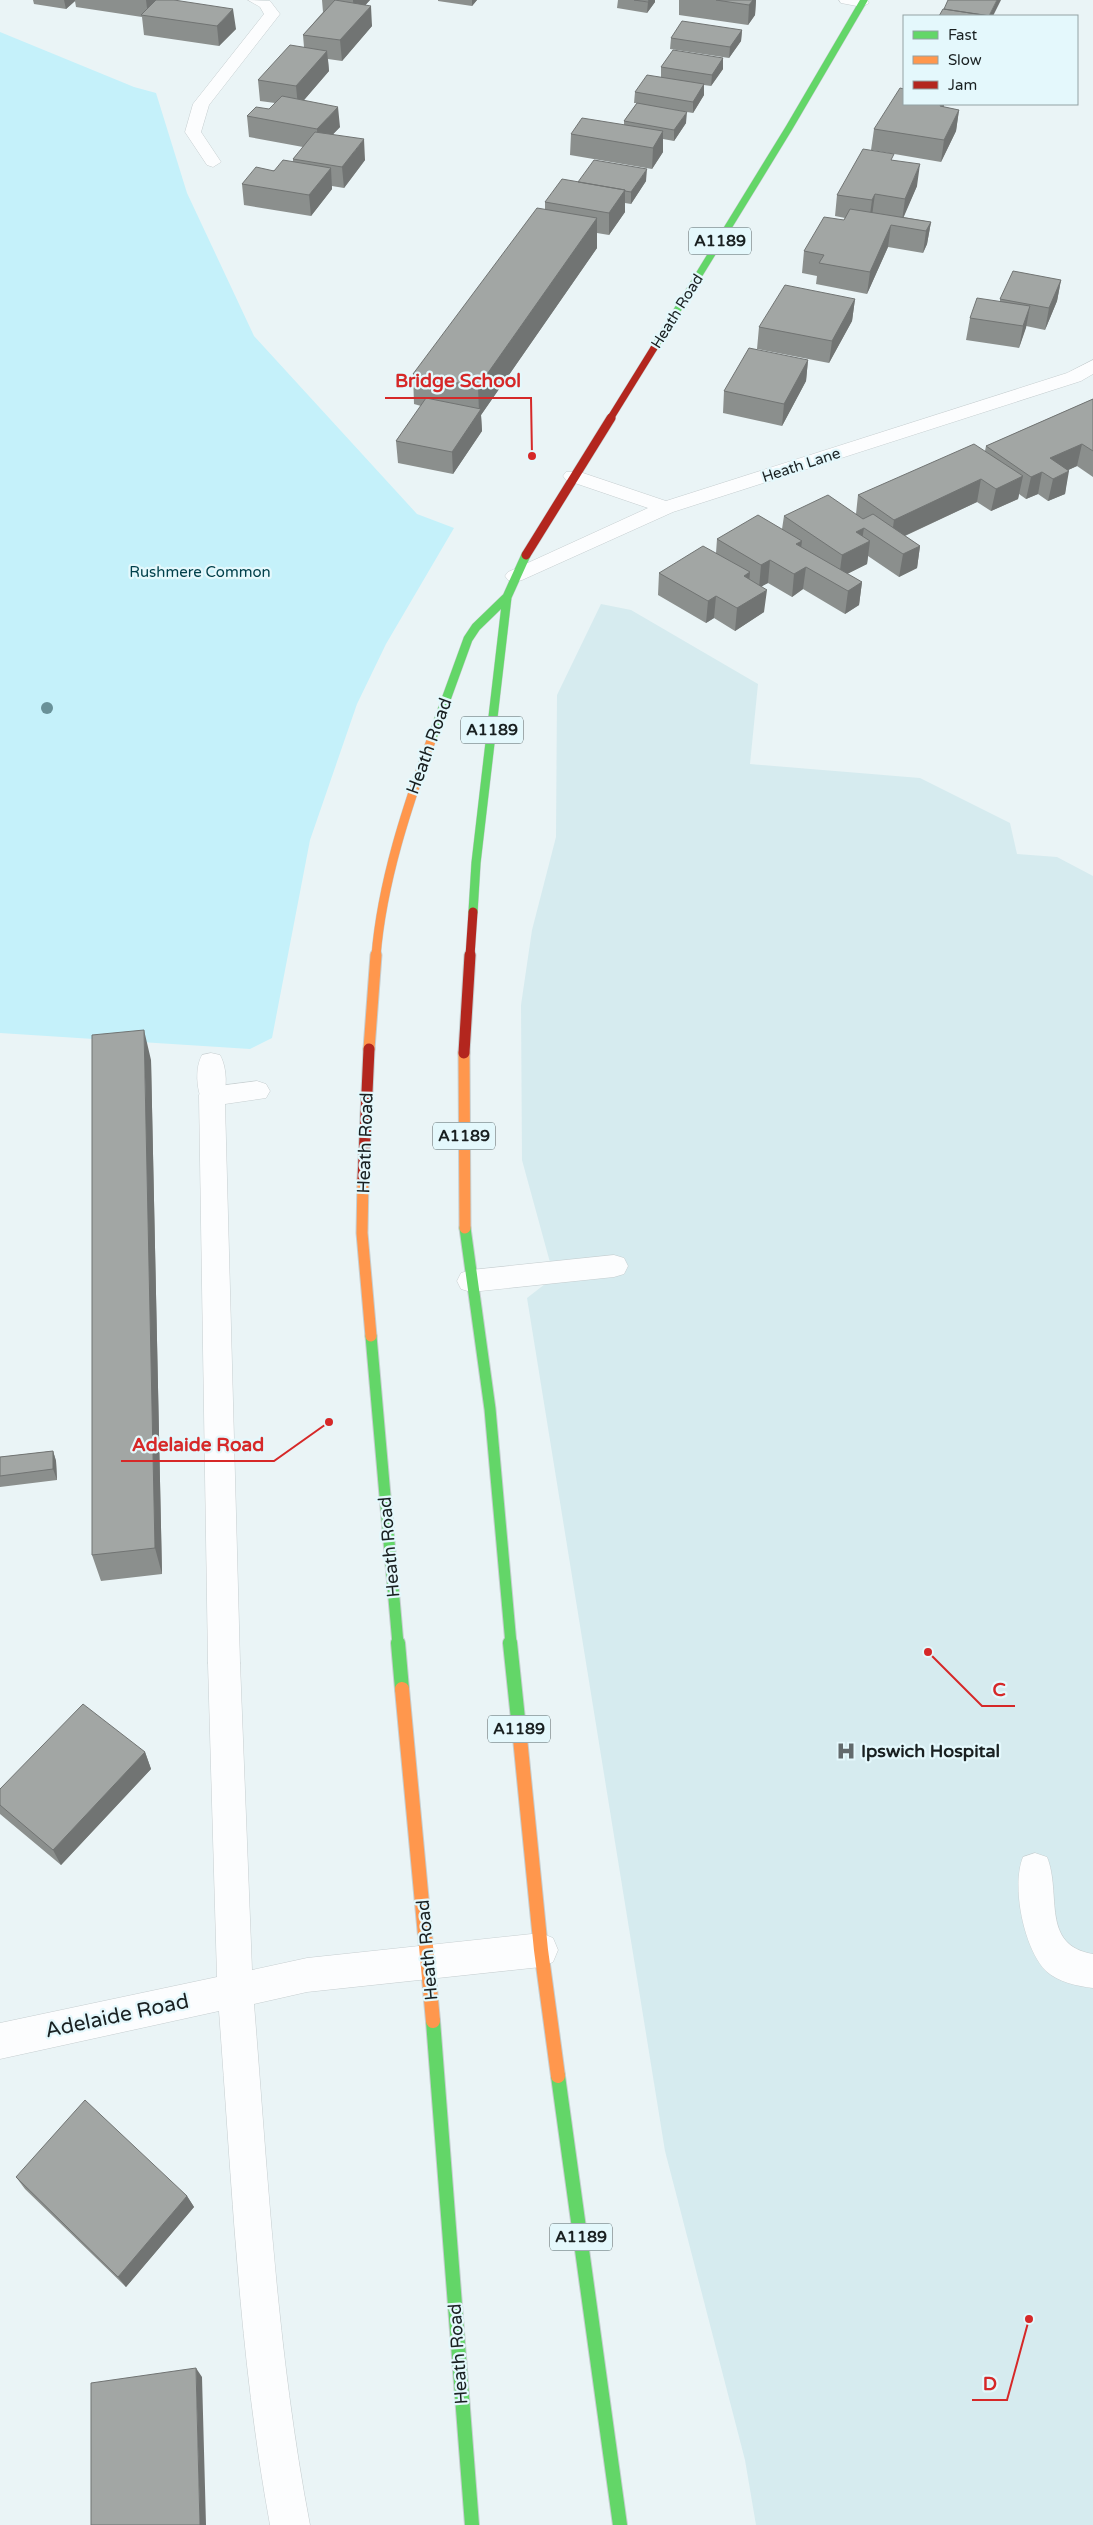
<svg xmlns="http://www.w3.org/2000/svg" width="1093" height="2525" font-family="'Varela Round',sans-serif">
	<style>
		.built { fill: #d6ebef }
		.green { fill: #c5f1fa }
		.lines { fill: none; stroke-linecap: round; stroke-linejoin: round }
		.lane-casing { stroke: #c6ced0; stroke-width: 1 }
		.street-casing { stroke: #c6ced0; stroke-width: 1 }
		.fast-far3-casing { stroke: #c6ced0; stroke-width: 8 }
		.fast-far2-casing { stroke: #c6ced0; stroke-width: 10 }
		.fast-far1-casing { stroke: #c6ced0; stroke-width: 13 }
		.fast-casing { stroke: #c6ced0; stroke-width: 16 }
		.slow-far2-casing { stroke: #c6ced0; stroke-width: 10 }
		.slow-far1-casing { stroke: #c6ced0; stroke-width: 13 }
		.slow-casing { stroke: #c6ced0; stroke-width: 16 }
		.jam-far2-casing { stroke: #c6ced0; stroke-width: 8 }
		.jam-far1-casing { stroke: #c6ced0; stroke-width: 10 }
		.jam-casing { stroke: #c6ced0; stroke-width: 13 }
		.lane { fill: #fcfdfe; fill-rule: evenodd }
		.street { fill: #fcfdfe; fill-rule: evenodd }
		.fast-far3 { stroke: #63d668; stroke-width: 7 }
		.fast-far2 { stroke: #63d668; stroke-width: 9 }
		.fast-far1 { stroke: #63d668; stroke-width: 11 }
		.fast { stroke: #63d668; stroke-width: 14 }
		.slow-far2 { stroke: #ff974d; stroke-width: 9 }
		.slow-far1 { stroke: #ff974d; stroke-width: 11 }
		.slow { stroke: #ff974d; stroke-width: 14 }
		.jam-far2 { stroke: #b3261e; stroke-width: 7 }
		.jam-far1 { stroke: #b3261e; stroke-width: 9 }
		.jam { stroke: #b3261e; stroke-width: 11 }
		.tree { fill: #699198 }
		.wall { fill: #8b8f8d }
		.shaded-wall { fill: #717473 }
		.building { fill: #a2a6a4; stroke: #717473 }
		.labels { text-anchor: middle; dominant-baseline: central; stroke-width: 4.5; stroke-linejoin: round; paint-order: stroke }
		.far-street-label { font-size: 15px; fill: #192021; stroke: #e4f8fc }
		.far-park-label { font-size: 15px; fill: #00404b; stroke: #e4f8fc }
		.shield { fill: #e4f8fc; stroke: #566163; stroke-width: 1 }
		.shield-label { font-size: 16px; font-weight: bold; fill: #192021 }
		.street-label { font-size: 18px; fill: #192021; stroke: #e4f8fc }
		.poi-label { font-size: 18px; font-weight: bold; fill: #192021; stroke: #e4f8fc; text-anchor: start }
		.near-street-label { font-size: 21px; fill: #192021; stroke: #e4f8fc }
		.leader { fill: none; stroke: #d62828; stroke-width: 2 }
		.callout-dot { fill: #d62828; stroke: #e4f8fc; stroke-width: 2 }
		.callout-label { font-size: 19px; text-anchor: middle; font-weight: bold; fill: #d62828; stroke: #e4f8fc; stroke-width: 4.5; stroke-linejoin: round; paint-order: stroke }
	</style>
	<rect width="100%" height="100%" fill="#eaf4f6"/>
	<path class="built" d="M601,604L631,610L758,684L750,764L920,778L1010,823L1017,854L1057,857L1093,876V2525H756L745,2460L665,2151L527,1298L554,1277L522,1160L521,1005L532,930L556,837L557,695Z"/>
	<path class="green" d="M0,32L134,87L156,93L187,193L254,336L417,514L454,528L386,644L357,704L310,840L272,1038L250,1049L0,1033Z"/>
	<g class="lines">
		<g class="lane-casing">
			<path id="lane" d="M257,1081L266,1084L270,1091L266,1098L225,1104L240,1663L235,1673L224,1677L213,1673L208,1663L199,1095L203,1088Z
				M614,1255L624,1258L628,1266L624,1274L614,1277L471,1292L461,1289L457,1281L461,1273L471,1270Z
				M1035,1853L1047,1857C1062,1894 1040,1945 1093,1954V1988C1077,1986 1058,1982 1046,1971C1024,1949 1011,1886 1023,1857Z"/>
		</g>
		<g class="street-casing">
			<path id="street" d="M248,0L270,1L280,14L209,105L201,132L221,162L213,167L207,165L185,132L193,104L264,14L260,7Z
				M839,0H867L869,3L862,7L841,3Z
				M1093,360V374L1081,381L673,512L522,580L515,582L508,580L505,576L508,572L648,508L566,480L563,476L566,472H580L666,501L1067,373Z
				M211,1053L220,1055C227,1067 228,1090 221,1102L212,1105L203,1102C196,1090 195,1067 202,1055Z
				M224,1649L235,1653L240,1663L252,1970L307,1958L541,1933L553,1938L558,1950L553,1962L541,1967L307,1992L254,2004C268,2178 277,2353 310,2525H270C239,2356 232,2183 219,2011L0,2059V2023L217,1977L208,1663L213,1653Z"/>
		</g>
		<g class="fast-far3-casing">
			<path id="fast-far3" d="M654,348L789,128L864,0"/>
		</g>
		<g class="fast-far2-casing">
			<path id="fast-far2" d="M432,738L468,639L476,627L507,597
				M473,912L476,863L507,597L526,555"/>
		</g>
		<g class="fast-far1-casing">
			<path id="fast-far1" d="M465,1228L490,1409L511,1644
				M371,1336L398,1644"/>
		</g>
		<g class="fast-casing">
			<path id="fast" d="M398,1643L402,1689
				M510,1643L520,1738
				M433,2021L472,2525
				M558,2076L620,2525"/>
		</g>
		<g class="slow-far2-casing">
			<path id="slow-far2" d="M376,956C382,882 407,807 432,738"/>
		</g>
		<g class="slow-far1-casing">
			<path id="slow-far1" d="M369,1049L376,955
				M464,1053L465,1228
				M363,1179L362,1233L371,1336"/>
		</g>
		<g class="slow-casing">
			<path id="slow" d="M402,1689L433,2021
				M520,1738L541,1950L558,2076"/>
		</g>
		<g class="jam-far2-casing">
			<path id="jam-far2" d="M610,419L654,348"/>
		</g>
		<g class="jam-far1-casing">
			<path id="jam-far1" d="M526,555L611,418
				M470,956L473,912"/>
		</g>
		<g class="jam-casing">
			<path id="jam" d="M464,1053L470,955
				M363,1179L369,1049"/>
		</g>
		<use href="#lane" class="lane"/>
		<use href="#street" class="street"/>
		<use href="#fast-far3" class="fast-far3"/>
		<use href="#fast-far2" class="fast-far2"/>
		<use href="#fast-far1" class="fast-far1"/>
		<use href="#fast" class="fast"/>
		<use href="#slow-far2" class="slow-far2"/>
		<use href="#slow-far1" class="slow-far1"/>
		<use href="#slow" class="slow"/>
		<use href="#jam-far2" class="jam-far2"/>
		<use href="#jam-far1" class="jam-far1"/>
		<use href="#jam" class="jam"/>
	</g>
	<circle class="tree" cx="47" cy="708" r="6"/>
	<path class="wall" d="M33,0H174L236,29L219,46L144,35L142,17L76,7L75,1L66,9L34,4Z
		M322,0H370L365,5L372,26L342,61L328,59L329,71L304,100L340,127L333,134L365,160L344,188L332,186V189L311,216L244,205L242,184L293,162V159L303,147L249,137L247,116L269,109L275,103L260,101L258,80L304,47L303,35L323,12Z
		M438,0H477L472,6L438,1Z
		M618,0H655V2L647,13L617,8Z
		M679,0H756L755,15L748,25L679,15Z
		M742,30L741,41L729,58L670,49L671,38Z
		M723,58V69L711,86L704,85V95L693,113L669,109L686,123L674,141L663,139V152L652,169L570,155L571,134L624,125V121L637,103H634L635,92L661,77V67Z
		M904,104H944V107L959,110L956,131L941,162L871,150L874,129Z
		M894,160L917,186L903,217L931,222L927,244L923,253L888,247L867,294L816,284L817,276L802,273L804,251L844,220L845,218L835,216L837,195Z
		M646,181L631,204L625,203V212L609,235L597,233V248L481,415L482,431L453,474L398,463L396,441L421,406L414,404L413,374L545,209V202L578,182Z
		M1061,280L1057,301L1045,330L1026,326L1019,348L966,340L970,318L1000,302V299Z
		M855,299L852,321L829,363L757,349L759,327Z
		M808,360L806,381L782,426L723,413L724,391Z
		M1093,399V477L1077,466L1068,470L1065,494L1048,501L1038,494L1026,499L1019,494L1018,499L991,511L977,502L905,536L920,546L917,568L899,577L868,556L867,564L847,574L862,582L859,605L845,614L803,589L792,597L768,583L761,586L764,612L735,631L714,618L706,623L658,595L659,573L716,553L717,539L782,529L784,516L856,514L858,495L985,451L986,446Z
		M151,1060L162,1574L101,1581L92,1555Z
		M53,1451L56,1461L57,1480L0,1487V1457Z
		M145,1752L151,1769L61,1865L0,1814V1789Z
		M16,2177L187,2196L194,2207L126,2287L25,2189Z"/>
	<path class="shaded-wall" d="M64,0H75V1L66,9Z
		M146,0H165L148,16Z
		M353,0H370L354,18Z
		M472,0H477L472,6Z
		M649,0H655V2L647,13L648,2Z
		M753,0H756L755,15L748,25L749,5Z
		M997,0H1001L993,16H989Z
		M371,6L372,26L342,61L340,40Z
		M233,9L236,29L219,46L217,26Z
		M742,30L741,41L729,58L730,47Z
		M327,51L329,71L298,107L296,86Z
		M723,58V69L711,86L712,75Z
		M704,84V95L693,113V102Z
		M941,104H944L942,117L940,106Z
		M338,107L340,127L318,150L317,129Z
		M959,110L956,131L941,162L944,140Z
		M687,112L686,123L674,141V130Z
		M663,131V152L652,169L653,148Z
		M364,139L365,160L344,188L342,167Z
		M920,164L917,186L902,221L905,199Z
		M331,168L332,189L311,216L309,195Z
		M647,169L646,181L631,204V192Z
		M625,190V212L609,235V213Z
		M875,194L872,216L869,222L872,200Z
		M597,218V248L481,415L482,431L453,474L452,452L479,412L478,387Z
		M931,222L927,244L923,253L926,231Z
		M891,225L888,247L867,294L870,272Z
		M1061,280L1057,301L1045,330L1049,308Z
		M855,299L852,321L829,363L832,341Z
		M1030,306L1026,328L1019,348L1023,326Z
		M808,360L806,381L782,426L784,404Z
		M1082,444L1077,466L1051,478L1050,458Z
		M1069,471L1065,494L1048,501L1053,479Z
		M1042,472L1038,494L1026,499L1031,477Z
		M1023,476L1018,499L991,511L996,489Z
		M981,479L977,502L891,542L894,520Z
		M864,528L861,546L870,541L867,564L839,578L842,555L856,532Z
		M802,541L799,563L796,544Z
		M920,546L917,568L899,577L903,554Z
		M770,560L768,583L759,588L761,565Z
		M806,567L803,589L792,597L794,574Z
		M750,572L748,594L744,576Z
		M862,582L859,605L845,614L848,591Z
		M767,590L764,612L735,631L737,608Z
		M716,596L714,618L706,623L708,601Z
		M144,1030L151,1060L162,1574L155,1548Z
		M53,1451L56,1461L57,1480L53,1469Z
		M145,1752L151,1769L61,1865L53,1850Z
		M187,2196L194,2207L126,2287L118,2277Z
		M196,2368L202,2377L206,2525H200Z"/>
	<path class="building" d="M156,0H174L233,9L217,26L141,15Z
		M335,0L371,6L340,40L303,35Z
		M634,0H649L648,2Z
		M716,0H753L749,5Z
		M948,0H997L989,16L944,9Z
		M943,9L991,16H939Z
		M682,21L742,30L730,47L671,38Z
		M290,45L327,51L296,86L258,80Z
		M673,50L723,58L712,75L661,67Z
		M647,75L704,84L693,102L635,92Z
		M900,88L904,89V104H941L940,106L959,110L944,140L874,129Z
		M282,96L338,107L317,129L247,116L256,107L269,109Z
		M637,103L687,112L674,130L624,121Z
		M582,118L663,131L653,148L571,134Z
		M315,132L364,139L342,167L293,159Z
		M863,149L894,154L891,160L920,164L905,199L875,194L872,200L837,195Z
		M283,160L331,168L309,195L242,184L256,167L274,171Z
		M594,160L647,169L631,192L625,191V190L578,182Z
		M562,179L625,190L609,213L545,202Z
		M537,208L597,218L478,387L413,374Z
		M850,209L931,222L926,231L891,225L870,272L819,263L824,255L804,251L824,217L844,220Z
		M1013,271L1061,280L1049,308L1000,299Z
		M785,285L855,299L832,341L759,327Z
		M977,298L1030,306L1023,326L970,318Z
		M749,348L808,360L784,404L724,391Z
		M426,398L481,409L452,452L396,441Z
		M1093,399V451L1082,444L1050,458L1069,471L1053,479L1042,472L1031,477L986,446Z
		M974,444L1023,476L996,489L981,479L894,520L858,495Z
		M828,495L863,519L873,514L920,546L903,554L864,528L856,532L870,541L842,555L784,516Z
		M758,515L802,541L796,544L862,582L848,591L806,567L794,574L770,560L761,565L717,539Z
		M703,546L750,572L744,576L767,590L737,608L716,596L708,601L659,573Z
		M144,1030L155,1548L92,1555V1035Z
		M53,1451V1469L0,1476V1457Z
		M83,1704L145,1752L53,1850L0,1805V1789Z
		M85,2100L187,2196L118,2277L16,2177Z
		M196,2368L200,2525H91V2383Z"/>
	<defs>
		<g id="hospital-bare" transform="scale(1.5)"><path d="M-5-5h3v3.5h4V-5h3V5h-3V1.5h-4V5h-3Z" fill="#626a6c" stroke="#e4f8fc" stroke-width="2.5" paint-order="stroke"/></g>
	</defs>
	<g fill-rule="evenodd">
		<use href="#hospital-bare" x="846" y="1751"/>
	</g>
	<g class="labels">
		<g class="far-street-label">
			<text transform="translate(677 311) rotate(-58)">Heath Road</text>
			<text transform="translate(801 465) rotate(-18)">Heath Lane</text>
		</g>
		<g class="far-park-label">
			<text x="200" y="572">Rushmere Common</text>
		</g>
		<g class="shield">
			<rect x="689" y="227.5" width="62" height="27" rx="4"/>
			<rect x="461" y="716.5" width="62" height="27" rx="4"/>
			<rect x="433" y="1122.5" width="62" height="27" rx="4"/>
			<rect x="488" y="1715.5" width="62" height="27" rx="4"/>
			<rect x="550" y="2223.5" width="62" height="27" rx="4"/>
		</g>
		<g class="shield-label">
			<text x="720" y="241">A1189</text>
			<text x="492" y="730">A1189</text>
			<text x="464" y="1136">A1189</text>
			<text x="519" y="1729">A1189</text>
			<text x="581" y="2237">A1189</text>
		</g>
		<g class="street-label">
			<text transform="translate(429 746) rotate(-70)">Heath Road</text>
			<text transform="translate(365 1143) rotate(-88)">Heath Road</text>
			<text transform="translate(389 1547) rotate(-95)">Heath Road</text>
			<text transform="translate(427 1950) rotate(-95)">Heath Road</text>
			<text transform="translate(458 2354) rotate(-94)">Heath Road</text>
		</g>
		<g class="poi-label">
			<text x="861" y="1751">Ipswich Hospital</text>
		</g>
		<g class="near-street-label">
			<text transform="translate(117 2016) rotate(-12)">Adelaide Road</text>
		</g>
	</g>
	<path class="leader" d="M532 456L531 398H385M329 1422L274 1461H121M928 1652L982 1706H1015M1029 2319L1007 2400H972"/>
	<g class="callout-dot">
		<circle cx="532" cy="456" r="5"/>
		<circle cx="329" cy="1422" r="5"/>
		<circle cx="928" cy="1652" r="5"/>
		<circle cx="1029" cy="2319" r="5"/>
	</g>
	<g class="callout-label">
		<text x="458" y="387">Bridge School</text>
		<text x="198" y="1451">Adelaide Road</text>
		<text x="999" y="1696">C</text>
		<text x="990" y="2390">D</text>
	</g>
	<rect x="903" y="15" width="175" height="90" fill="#e4f8fc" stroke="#93a2a4"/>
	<rect x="913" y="31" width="25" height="8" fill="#63d668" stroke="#93a2a4"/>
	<text x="948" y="40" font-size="15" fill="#192021">Fast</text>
	<rect x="913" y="56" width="25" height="8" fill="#ff974d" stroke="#93a2a4"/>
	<text x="948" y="65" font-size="15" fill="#192021">Slow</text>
	<rect x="913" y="81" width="25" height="8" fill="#b3261e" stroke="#93a2a4"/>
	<text x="948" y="90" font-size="15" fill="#192021">Jam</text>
</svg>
